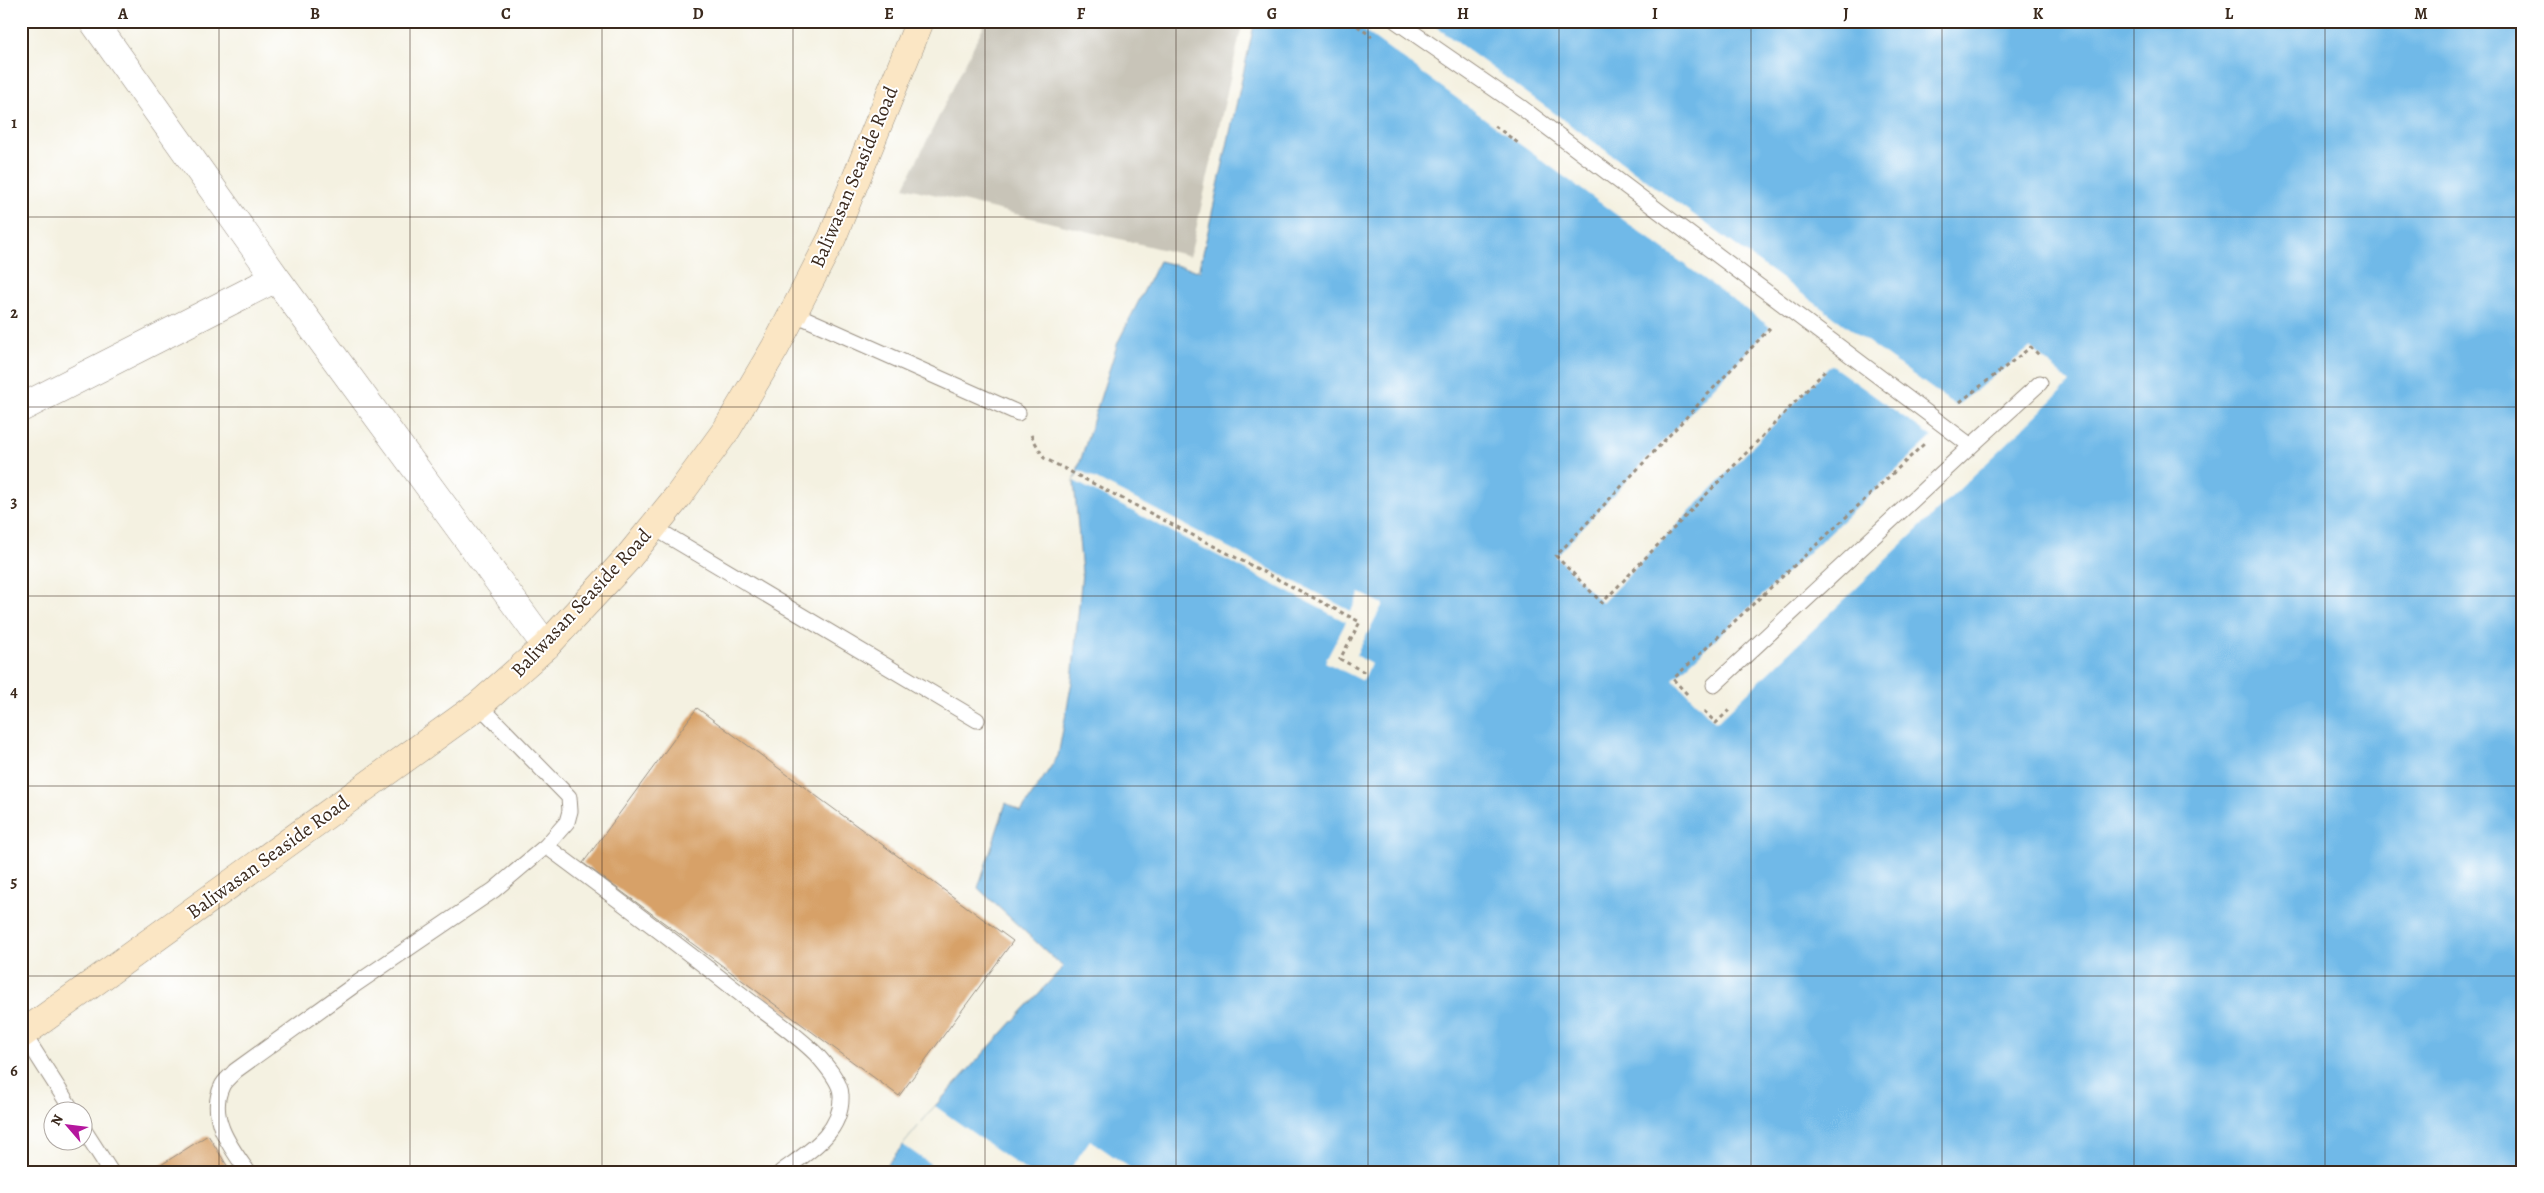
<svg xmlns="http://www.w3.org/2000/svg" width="2544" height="1193" font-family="Alegreya,serif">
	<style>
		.industrial { fill: #c8c4b8 }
		.water { fill: #70b9e8; stroke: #567283 }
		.pier { fill: #f4f1e1 }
		.building { fill: #d7a167 }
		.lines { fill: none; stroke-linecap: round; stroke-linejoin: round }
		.lane-casing { stroke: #988e80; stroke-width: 17 }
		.street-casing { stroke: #988e80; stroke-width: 29 }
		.secondary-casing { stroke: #988e80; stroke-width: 29 }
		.path { stroke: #988e80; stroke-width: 3; stroke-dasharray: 4 4; stroke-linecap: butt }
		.lane { stroke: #fff; stroke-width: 15 }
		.street { stroke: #fff; stroke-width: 28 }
		.secondary { stroke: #fbe6c4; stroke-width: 28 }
		.grid { fill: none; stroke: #3b2a1e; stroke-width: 1; stroke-opacity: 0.55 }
		.labels { text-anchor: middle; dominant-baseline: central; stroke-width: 4; stroke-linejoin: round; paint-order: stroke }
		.street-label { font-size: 20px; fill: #3b2a1e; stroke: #fff }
		.neatline { fill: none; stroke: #3b2a1e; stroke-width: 2 }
		.grid-label { font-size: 16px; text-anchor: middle; font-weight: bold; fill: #3b2a1e }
	</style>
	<rect width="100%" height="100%" fill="#fff"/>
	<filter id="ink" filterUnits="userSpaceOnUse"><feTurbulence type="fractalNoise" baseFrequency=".02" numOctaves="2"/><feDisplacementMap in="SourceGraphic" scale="10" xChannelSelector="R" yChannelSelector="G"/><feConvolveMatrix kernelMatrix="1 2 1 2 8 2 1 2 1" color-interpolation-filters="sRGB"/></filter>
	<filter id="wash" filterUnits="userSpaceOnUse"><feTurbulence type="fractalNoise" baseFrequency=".0096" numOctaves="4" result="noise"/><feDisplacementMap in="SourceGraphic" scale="20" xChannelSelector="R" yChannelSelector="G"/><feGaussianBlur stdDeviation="1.12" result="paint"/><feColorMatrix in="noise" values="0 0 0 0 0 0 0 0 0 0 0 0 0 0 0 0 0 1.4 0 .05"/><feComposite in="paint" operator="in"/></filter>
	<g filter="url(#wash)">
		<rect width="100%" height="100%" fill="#f4f1e1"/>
		<path class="industrial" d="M986,21H1243L1190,256L904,187Z"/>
		<path class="water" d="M1255,21H2523V1172H881L935,1106L1063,967L978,888L1006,803L1021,812L1058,756L1072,681L1082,573L1074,481L1118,342L1159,261L1199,271Z"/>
		<path class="pier" d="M1351,21H1428L1956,406L2031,347L2070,383L1716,723L1673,679L1932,437L1831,365L1602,603L1556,556L1770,327Z
			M1079,470L1351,611L1360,593L1383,604L1356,655L1371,664L1363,681L1325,662L1346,622L1074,481Z
			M935,1106L1028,1172H942L903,1145Z
			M1090,1140L1136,1172H1068Z"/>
		<g id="blocks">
			<path class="building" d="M697,708L1013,941L899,1096L583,863Z
				M208,1135L231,1172H150Z"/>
		</g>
	</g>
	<g filter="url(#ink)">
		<use href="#blocks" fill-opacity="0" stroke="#988e80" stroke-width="1"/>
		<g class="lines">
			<g class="lane-casing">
				<path id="lane" d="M1396,21L1522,108L1971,446L1714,685
					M793,313L1018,413
					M1971,446L2040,383
					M653,527L977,720
					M546,846C612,895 677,944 742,995C766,1014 794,1032 816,1054C825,1064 841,1082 841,1095C843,1133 807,1153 781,1172
					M23,1033L72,1110
					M82,1127L111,1172
					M248,1172C231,1148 207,1117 222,1086C224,1081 231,1076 235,1071L353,986L494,890L546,846L567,822L570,811L569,797L479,705"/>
			</g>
			<g class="street-casing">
				<path id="street" d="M93,21L276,278L546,646
					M21,408L276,278"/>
			</g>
			<g class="secondary-casing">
				<path id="secondary" d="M21,1035L479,705L546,646L627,559L679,495L727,429L775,348L832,238L920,21"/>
			</g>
			<path class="path" d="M1351,21L1372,37
				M1495,126L1518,143
				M1770,328L1556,556L1602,603L1825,371
				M1960,402L2031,347L2039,355
				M1031,435L1044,458L1360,622L1340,659L1366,673
				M1687,694L1673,679L1924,444
				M1704,711L1716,723L1729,710"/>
			<use href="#lane" class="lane"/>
			<use href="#street" class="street"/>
			<use href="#secondary" class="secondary"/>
		</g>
	</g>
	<path class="grid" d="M219,21V1172M410,21V1172M602,21V1172M793,21V1172M985,21V1172M1176,21V1172M1368,21V1172M1559,21V1172M1751,21V1172M1942,21V1172M2134,21V1172M2325,21V1172M21,217H2523M21,407H2523M21,596H2523M21,786H2523M21,976H2523"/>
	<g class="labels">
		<g class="street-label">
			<text transform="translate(854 177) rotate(-67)">Baliwasan Seaside Road</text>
			<text transform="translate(581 603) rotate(-47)">Baliwasan Seaside Road</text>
			<text transform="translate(268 857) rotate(-36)">Baliwasan Seaside Road</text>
		</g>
	</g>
	<rect width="2544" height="1193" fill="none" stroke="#fff" stroke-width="55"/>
	<g transform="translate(68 1126) rotate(298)"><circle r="24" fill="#ffffff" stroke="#b1aaa5"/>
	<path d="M0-4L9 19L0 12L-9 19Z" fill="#b5179e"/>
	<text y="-8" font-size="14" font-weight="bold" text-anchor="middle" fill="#3b2a1e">N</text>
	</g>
	<rect x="28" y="28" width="2488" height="1138" class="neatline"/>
	<g class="grid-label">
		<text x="123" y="19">A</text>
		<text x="315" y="19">B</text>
		<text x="506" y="19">C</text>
		<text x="698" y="19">D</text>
		<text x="889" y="19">E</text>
		<text x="1081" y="19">F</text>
		<text x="1272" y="19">G</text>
		<text x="1463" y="19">H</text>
		<text x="1655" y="19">I</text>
		<text x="1846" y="19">J</text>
		<text x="2038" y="19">K</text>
		<text x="2229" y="19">L</text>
		<text x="2421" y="19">M</text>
		<text x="14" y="128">1</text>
		<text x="14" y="318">2</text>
		<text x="14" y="507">3</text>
		<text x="14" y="697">4</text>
		<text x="14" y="887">5</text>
		<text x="14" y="1076">6</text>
	</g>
</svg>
